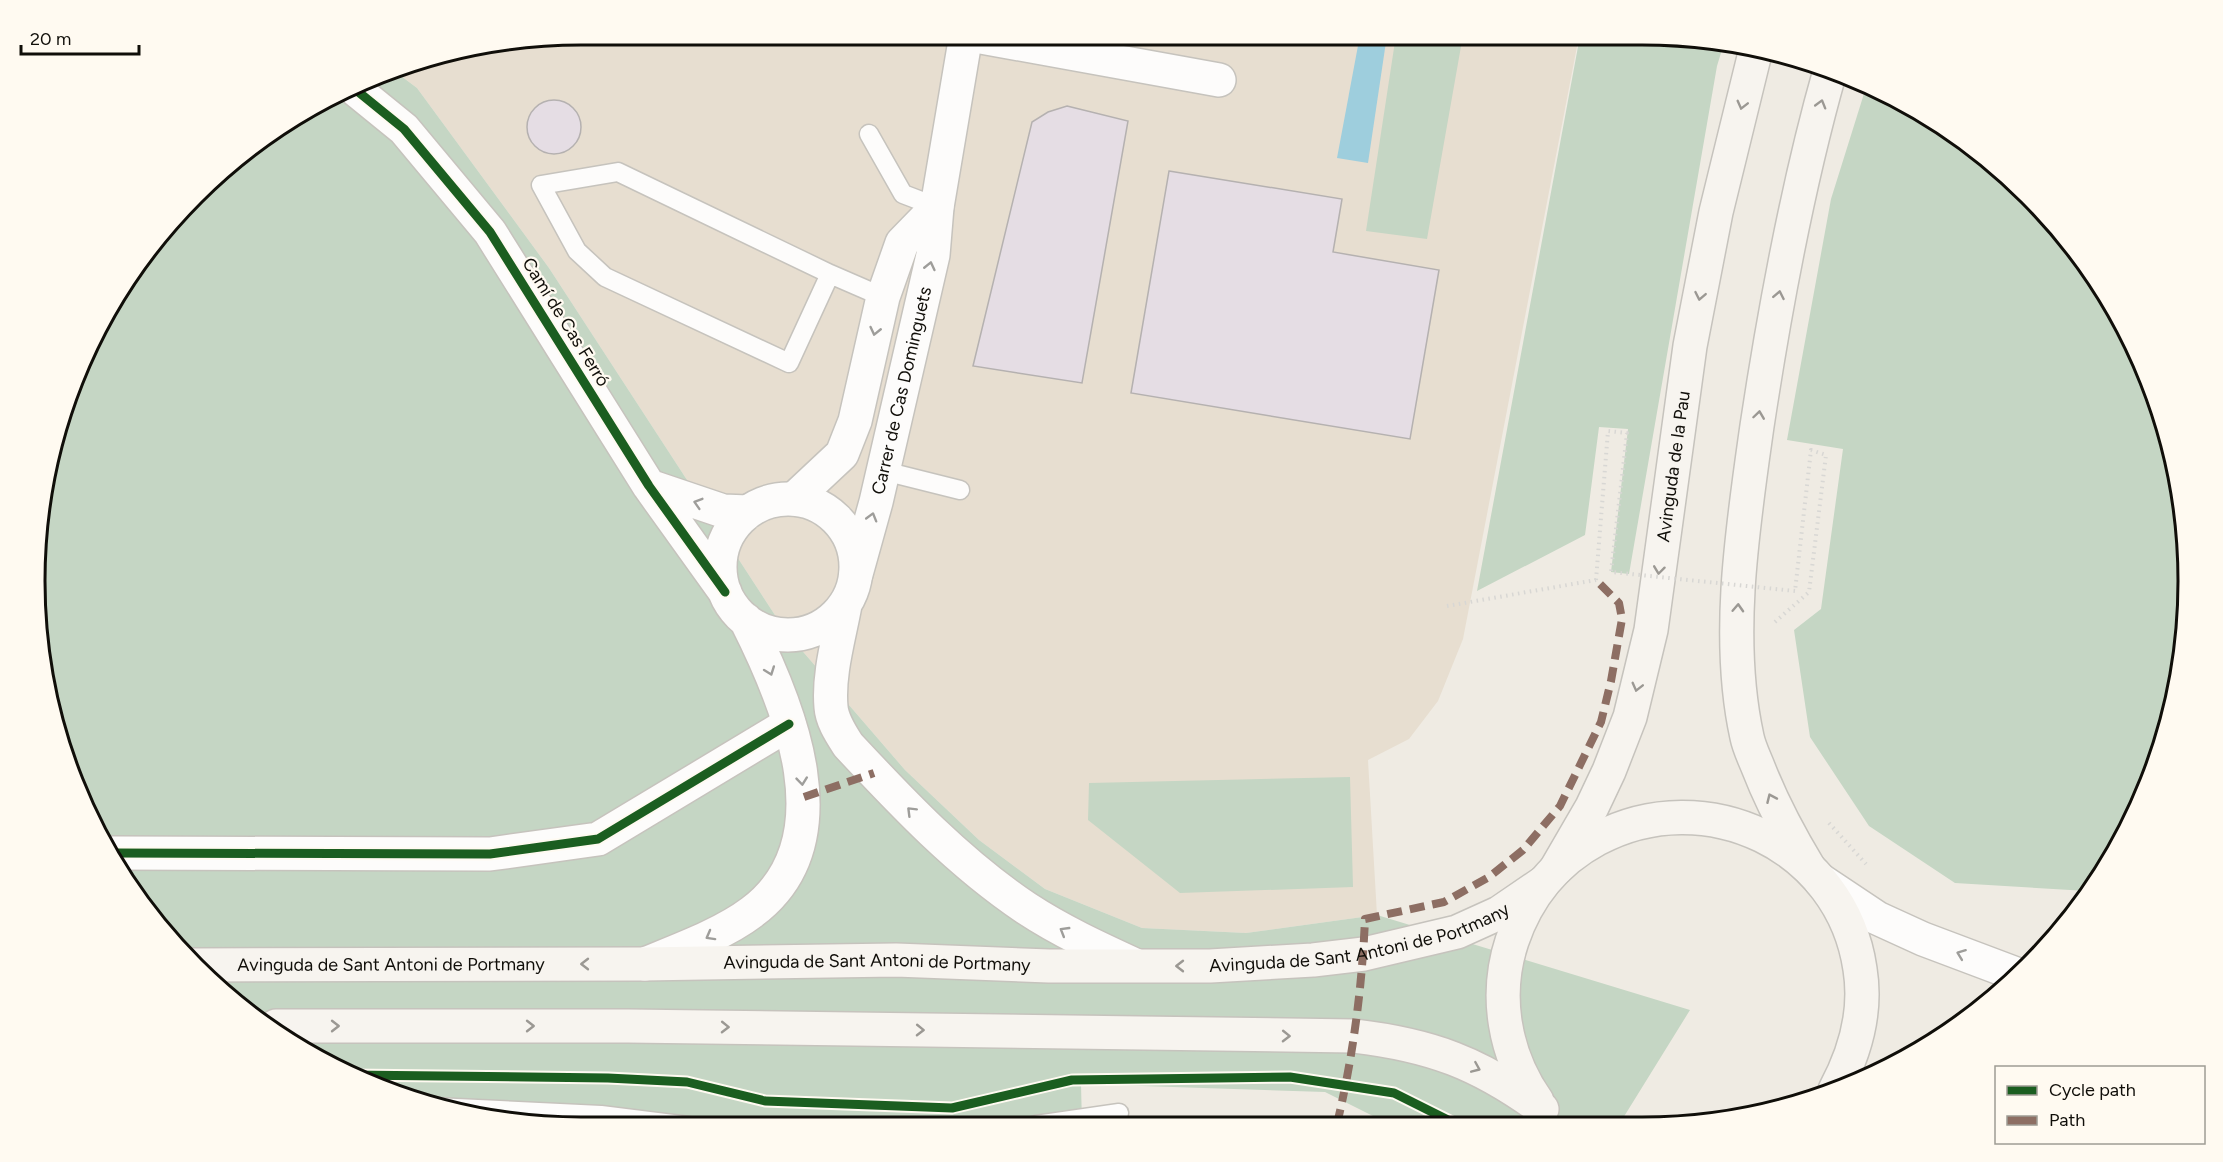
<svg xmlns="http://www.w3.org/2000/svg" width="2223" height="1162" font-family="Figtree,sans-serif">
	<style>
		.built { fill: #e7ded0 }
		.green { fill: #c5d6c4 }
		.water { fill: #9ecedd }
		.building { fill: #e5dde4; stroke: #b5b1b0; stroke-width: 1.5 }
		.lines { fill: none; stroke-linecap: round; stroke-linejoin: round }
		.service-casing { stroke: #c6c3bd; stroke-width: 21 }
		.minor-casing { stroke: #c6c3bd; stroke-width: 36 }
		.tertiary-casing { stroke: #c6c3bd; stroke-width: 36 }
		.secondary-casing { stroke: #c6c3bd; stroke-width: 36 }
		.path { stroke: #d8d7d4; stroke-width: 4; stroke-dasharray: 1.5 4.5; stroke-linecap: butt }
		.service { stroke: #fdfcfb; stroke-width: 18 }
		.minor { stroke: #fdfcfb; stroke-width: 33 }
		.tertiary { stroke: #fdfcfb; stroke-width: 33 }
		.secondary { stroke: #f7f4ef; stroke-width: 33 }
		.path-bridge { stroke: #d8d7d4; stroke-width: 4; stroke-dasharray: 1.5 4.5; stroke-linecap: butt }
		.quiet { stroke: #8d6e63; stroke-width: 8; stroke-dasharray: 15 8; stroke-linecap: butt }
		.cycleway-casing { stroke: #fffaf1; stroke-width: 13 }
		.cycleway { stroke: #1b5e20; stroke-width: 9 }
		.oneway { stroke: #9b9893 }
		.oneway2 { stroke: #9e9d9a }
		.labels { text-anchor: middle; dominant-baseline: central; stroke-width: 4.5; stroke-linejoin: round; paint-order: stroke }
		.street-label { font-size: 18px; fill: #100e09; stroke: #fffaf1 }
		.rim { fill: none; stroke: #100e09; stroke-width: 3 }
	</style>
	<rect width="100%" height="100%" fill="#efebe3"/>
	<path class="built" d="M581,35L1579,36L1463,639L1438,701L1409,739L1368,760L1377,915L1246,933L1142,928L1045,889L979,840L905,770L786,632L549,268L417,88L393,70L405,64Z"/>
	<path class="green" d="M1396,35H1463L1427,239L1366,231Z
		M1580,36H1677L1724,43L1717,66L1629,574L1611,572L1628,429L1599,427L1585,535L1477,591Z
		M393,70L417,88L549,268L786,632L905,770L979,840L1045,889L1142,928L1246,933L1377,915L1690,1010L1620,1123L1389,1124L1325,1092L1081,1084L1082,1125L546,1126L440,1109L339,1071L194,967L91,822L53,722L36,617L53,440L126,278L248,148Z
		M1867,84L1884,91L1975,148L2053,221L2115,308L2160,406L2184,510L2187,617L2170,723L2132,823L2087,891L1955,883L1869,826L1810,737L1794,630L1821,609L1843,449L1787,440L1831,199Z
		M1350,777L1353,887L1180,893L1088,820L1089,783Z"/>
	<path class="water" d="M1360,35H1387L1368,163L1337,158Z"/>
	<path class="building" d="M527 127a27 27 0 1 1 54 0a27 27 0 1 1-54 0Z
		M1067,106L1128,121L1082,383L973,366L1032,122L1048,112Z
		M1169,171L1342,199L1333,252L1439,270L1410,439L1131,393Z"/>
	<g class="lines">
		<g class="service-casing">
			<path id="service" d="M869,134L903,194L937,207
				M830,274L789,363L605,277L577,251L541,185L618,172L830,274L883,297
				M884,471L960,490
				M435,1107L601,1115L689,1126
				M1036,1125L1119,1113"/>
		</g>
		<g class="minor-casing">
			<g id="minor">
				<path d="M970,35L1219,80"/>
				<path d="M794,499L842,454L855,421L883,297L902,243L937,207"/>
				<path id="s1" d="M856,574L876,502L933,255L937,207L966,35"/>
				<path d="M113,853L490,854L598,839L789,724"/>
			</g>
		</g>
		<g class="tertiary-casing">
			<path id="tertiary" d="M356,90L404,129L490,232L649,486L725,592
				M649,486L723,511L748,512
				M720 567a68 68 0 1 1 136 0a68 68 0 1 1-136 0Z
				M845,605C839,638 828,674 831,707C832,721 841,734 848,745C903,804 959,863 1026,908C1061,931 1098,948 1135,965
				M1820,880L1877,918L1923,939L2016,974
				M645,964C679,950 723,934 752,912C847,841 788,703 746,620"/>
		</g>
		<g class="secondary-casing">
			<g id="secondary">
				<path d="M1809,868C1789,835 1772,803 1758,767C1754,757 1749,747 1747,737C1725,638 1743,525 1757,426C1775,307 1797,187 1830,71"/>
				<path id="s2" d="M1556,869L1592,807L1609,771L1630,717L1651,630L1690,346L1716,212L1756,49"/>
				<path id="s3" d="M193,965L643,964L896,960L1049,966H1210L1313,960L1364,954L1457,932L1499,913L1543,883"/>
				<path d="M276,1026H628L1354,1036C1431,1045 1479,1063 1542,1109"/>
				<path d="M1537,1101C1504,1054 1494,995 1512,941C1527,897 1556,861 1597,839C1705,781 1842,845 1860,969C1867,1012 1855,1053 1835,1090"/>
			</g>
		</g>
		<path class="path" d="M1447,606L1596,580
			M1775,622L1809,592L1826,455L1811,450L1795,591
			M1829,823L1866,864"/>
		<use href="#service" class="service"/>
		<use href="#minor" class="minor"/>
		<use href="#tertiary" class="tertiary"/>
		<use href="#secondary" class="secondary"/>
		<path class="path-bridge" d="M1596,580L1608,431L1627,433L1611,572L1795,591"/>
		<path class="quiet" d="M804,797L874,773
			M1337,1124C1353,1057 1362,988 1365,919L1444,902L1489,877L1523,850L1560,806L1601,722L1611,681L1622,619L1619,603L1596,580"/>
		<g class="cycleway-casing">
			<path id="cycleway" d="M356,90L404,129L490,232L649,486L725,592
				M113,853L490,854L598,839L789,724
				M349,1075L608,1078L687,1082L765,1101L952,1108L1072,1080L1290,1077L1394,1093L1456,1124"/>
		</g>
		<use href="#cycleway" class="cycleway"/>
	</g>
	<defs><path id="oneway-chevron" d="M-2-3.5L2.5 0L-2 3.5" fill="none" stroke-width="1.6" stroke-linecap="round" stroke-linejoin="round" transform="scale(1.5)"/></defs>
	<g class="oneway">
		<use href="#oneway-chevron" transform="translate(1821 104) rotate(-74)"/>
		<use href="#oneway-chevron" transform="translate(1742 105) rotate(104)"/>
		<use href="#oneway-chevron" transform="translate(1779 295) rotate(-79)"/>
		<use href="#oneway-chevron" transform="translate(1700 296) rotate(101)"/>
		<use href="#oneway-chevron" transform="translate(1759 415) rotate(-82)"/>
		<use href="#oneway-chevron" transform="translate(1659 570) rotate(97)"/>
		<use href="#oneway-chevron" transform="translate(1738 608) rotate(-87)"/>
		<use href="#oneway-chevron" transform="translate(1637 687) rotate(104)"/>
		<use href="#oneway-chevron" transform="translate(1771 798) rotate(-114)"/>
		<use href="#oneway-chevron" transform="translate(585 964) rotate(180)"/>
		<use href="#oneway-chevron" transform="translate(1180 966) rotate(-180)"/>
		<use href="#oneway-chevron" transform="translate(335 1026)"/>
		<use href="#oneway-chevron" transform="translate(530 1026)"/>
		<use href="#oneway-chevron" transform="translate(725 1027) rotate(1)"/>
		<use href="#oneway-chevron" transform="translate(920 1030) rotate(1)"/>
		<use href="#oneway-chevron" transform="translate(1286 1036) rotate(1)"/>
		<use href="#oneway-chevron" transform="translate(1476 1068) rotate(23)"/>
	</g>
	<g class="oneway2">
		<use href="#oneway-chevron" transform="translate(930 266) rotate(-77)"/>
		<use href="#oneway-chevron" transform="translate(875 331) rotate(103)"/>
		<use href="#oneway-chevron" transform="translate(698 503) rotate(-163)"/>
		<use href="#oneway-chevron" transform="translate(872 517) rotate(-74)"/>
		<use href="#oneway-chevron" transform="translate(770 671) rotate(70)"/>
		<use href="#oneway-chevron" transform="translate(802 781) rotate(84)"/>
		<use href="#oneway-chevron" transform="translate(911 811) rotate(-135)"/>
		<use href="#oneway-chevron" transform="translate(1064 931) rotate(-149)"/>
		<use href="#oneway-chevron" transform="translate(710 936) rotate(151)"/>
		<use href="#oneway-chevron" transform="translate(1961 954) rotate(-159)"/>
	</g>
	<g class="labels">
		<g class="street-label">
			<text transform="translate(566 322) rotate(58)">Camí de Cas Ferró</text>
			<text stroke="none"><textPath href="#s1" startOffset="189">Carrer de Cas Dominguets</textPath></text>
			<text stroke="none"><textPath href="#s2" startOffset="424">Avinguda de la Pau</textPath></text>
			<text stroke="none"><textPath href="#s3" startOffset="1170">Avinguda de Sant Antoni de Portmany</textPath></text>
			<text stroke="none"><textPath href="#s3" startOffset="684">Avinguda de Sant Antoni de Portmany</textPath></text>
			<text stroke="none"><textPath href="#s3" startOffset="198">Avinguda de Sant Antoni de Portmany</textPath></text>
		</g>
	</g>
	<path d="M0 0H2223V1162H0ZM581 45H1642A536 536 0 0 1 2178 581V581A536 536 0 0 1 1642 1117H581A536 536 0 0 1 45 581V581A536 536 0 0 1 581 45Z" fill="#fffaf1" fill-rule="evenodd"/>
	<path class="rim" d="M581 45H1642A536 536 0 0 1 2178 581V581A536 536 0 0 1 1642 1117H581A536 536 0 0 1 45 581V581A536 536 0 0 1 581 45Z"/>
	<rect x="1995" y="1066" width="210" height="78" fill="#fffaf1" stroke="#9f9c94" stroke-width="1.5"/>
	<rect x="2007" y="1086" width="30" height="9" fill="#1b5e20" stroke="#9f9c94" stroke-width="1.5"/>
	<text x="2049" y="1096" font-size="18" fill="#100e09">Cycle path</text>
	<rect x="2007" y="1116" width="30" height="9" fill="#8d6e63" stroke="#9f9c94" stroke-width="1.5"/>
	<text x="2049" y="1126" font-size="18" fill="#100e09">Path</text>
	<path d="M21 45v9h118v-9" fill="none" stroke="#100e09" stroke-width="3"/>
	<text x="30" y="45" font-size="18" fill="#100e09" stroke="#fffaf1" stroke-width="4.5" paint-order="stroke">20 m</text>
</svg>
